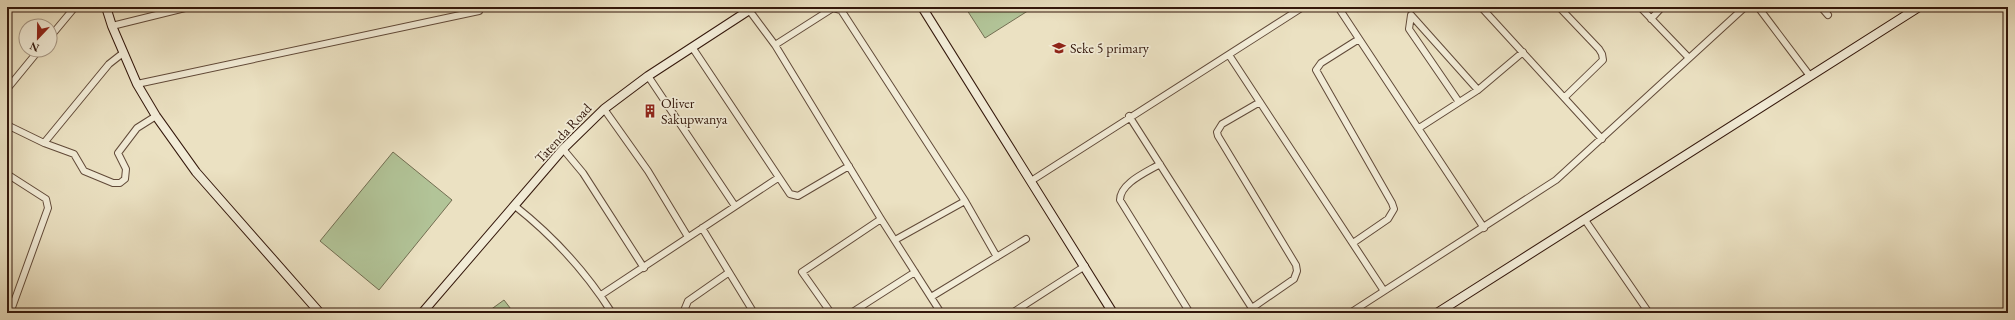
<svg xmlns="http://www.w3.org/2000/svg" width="2015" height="320" font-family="'EB Garamond',serif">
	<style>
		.green { fill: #b2c498; stroke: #726e52 }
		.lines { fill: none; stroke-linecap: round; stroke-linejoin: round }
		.street-casing { stroke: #614a39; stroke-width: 8 }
		.secondary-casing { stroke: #33170b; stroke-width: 10 }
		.street { stroke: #f2ecd7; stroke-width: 6 }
		.secondary { stroke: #f2ecd7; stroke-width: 8 }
		.labels { text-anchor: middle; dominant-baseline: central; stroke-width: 3.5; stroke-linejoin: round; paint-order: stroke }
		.poi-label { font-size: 14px; fill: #33170b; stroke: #f2ecd7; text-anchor: start }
		.street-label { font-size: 14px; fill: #33170b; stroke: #f2ecd7 }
	</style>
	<rect width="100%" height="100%" fill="#ebe1c2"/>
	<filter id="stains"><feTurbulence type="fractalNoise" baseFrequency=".005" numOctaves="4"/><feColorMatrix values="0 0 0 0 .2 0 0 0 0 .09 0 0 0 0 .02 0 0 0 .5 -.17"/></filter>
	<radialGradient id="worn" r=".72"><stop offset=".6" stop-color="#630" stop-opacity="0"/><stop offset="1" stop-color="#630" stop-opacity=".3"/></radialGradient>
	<path class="green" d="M965,7H1034L985,38Z
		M393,152L452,200L379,290L320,241Z
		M504,300L514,313H486Z"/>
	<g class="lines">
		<g class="street-casing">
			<path id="street" d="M1338,7L1484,228
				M1481,7L1602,139
				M1559,7L1599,49L1602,54L1603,60L1565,97
				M1640,7L1689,58
				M1758,7L1810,76
				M1821,7L1828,15
				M749,10L775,45L881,219L941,313
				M1651,19L1662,7
				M112,26L189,7
				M50,37L75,7
				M775,45L833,8L841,10L965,201L895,240
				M692,47L790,194L798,196L849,166
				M1229,55L1384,291
				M648,76L735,206
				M137,84L479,11
				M7,89L39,50
				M1459,102L1409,29L1411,15L1478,90
				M604,109L648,171L688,237
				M1129,116L1255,313
				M7,125L44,143L74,154L84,171L113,183H120L125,179L126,169L118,153L137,128L156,116
				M1419,128L1478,90L1523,52
				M44,143L109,64L123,53
				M563,149L583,173L644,268
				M1160,164C1147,172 1120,183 1120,200L1190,313
				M7,174L46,199L48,208L10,313
				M1031,181L1303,7
				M965,201L997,257
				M515,206C553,236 586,272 612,313
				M1585,220L1649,313
				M702,228L754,313
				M1353,243L1388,219L1394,209L1392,203L1316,70L1321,63L1359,39
				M601,295L778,178
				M931,297L1026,239
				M1252,308L1294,279L1297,271L1296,265L1218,136L1217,132L1222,124L1260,102
				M683,313L688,301L728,273
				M831,313L802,272L881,219
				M851,313L915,272
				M1012,313L1085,266
				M1350,313L1556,180L1745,7"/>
		</g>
		<g class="secondary-casing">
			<path id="secondary" d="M106,7L112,26L137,84L156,116L196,172L320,313
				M922,7L1113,313
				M422,313L563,149L604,109L648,76L754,7
				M1437,313L1919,7"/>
		</g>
		<use href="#street" class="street"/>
		<use href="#secondary" class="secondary"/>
	</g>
	<defs>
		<g id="school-bare" transform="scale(1.08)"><path d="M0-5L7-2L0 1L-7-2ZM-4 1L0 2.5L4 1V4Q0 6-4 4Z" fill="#8f2418" stroke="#f2ecd7" stroke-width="2.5" paint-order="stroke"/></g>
		<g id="building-bare" transform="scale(1.08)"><path d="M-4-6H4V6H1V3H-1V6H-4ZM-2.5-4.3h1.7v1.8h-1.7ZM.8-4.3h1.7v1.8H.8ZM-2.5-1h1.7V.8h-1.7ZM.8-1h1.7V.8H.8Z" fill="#8f2418" stroke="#f2ecd7" stroke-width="2.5" paint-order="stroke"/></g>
	</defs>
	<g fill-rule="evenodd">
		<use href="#school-bare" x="1059" y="48"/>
		<use href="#building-bare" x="650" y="111"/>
	</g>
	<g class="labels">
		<g class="poi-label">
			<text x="1070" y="48">Seke 5 primary</text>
			<text x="661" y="103">Oliver<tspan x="661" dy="16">Sakupwanya</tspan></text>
		</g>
		<g class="street-label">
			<text transform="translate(563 133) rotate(-47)">Tatenda Road</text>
		</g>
	</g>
	<rect width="2015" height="320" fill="none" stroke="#ebe1c2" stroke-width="24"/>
	<rect x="8" y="8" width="1999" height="304" fill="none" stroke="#33170b" stroke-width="2"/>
	<rect x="12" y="12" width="1991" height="296" fill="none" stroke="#33170b"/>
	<g transform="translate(38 38) rotate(202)"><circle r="19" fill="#f2ecd7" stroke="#a69785"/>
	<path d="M0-3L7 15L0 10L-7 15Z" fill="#8f2418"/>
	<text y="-6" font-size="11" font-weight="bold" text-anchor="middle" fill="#33170b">N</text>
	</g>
	<rect width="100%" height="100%" filter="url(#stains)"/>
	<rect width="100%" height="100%" fill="url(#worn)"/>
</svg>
